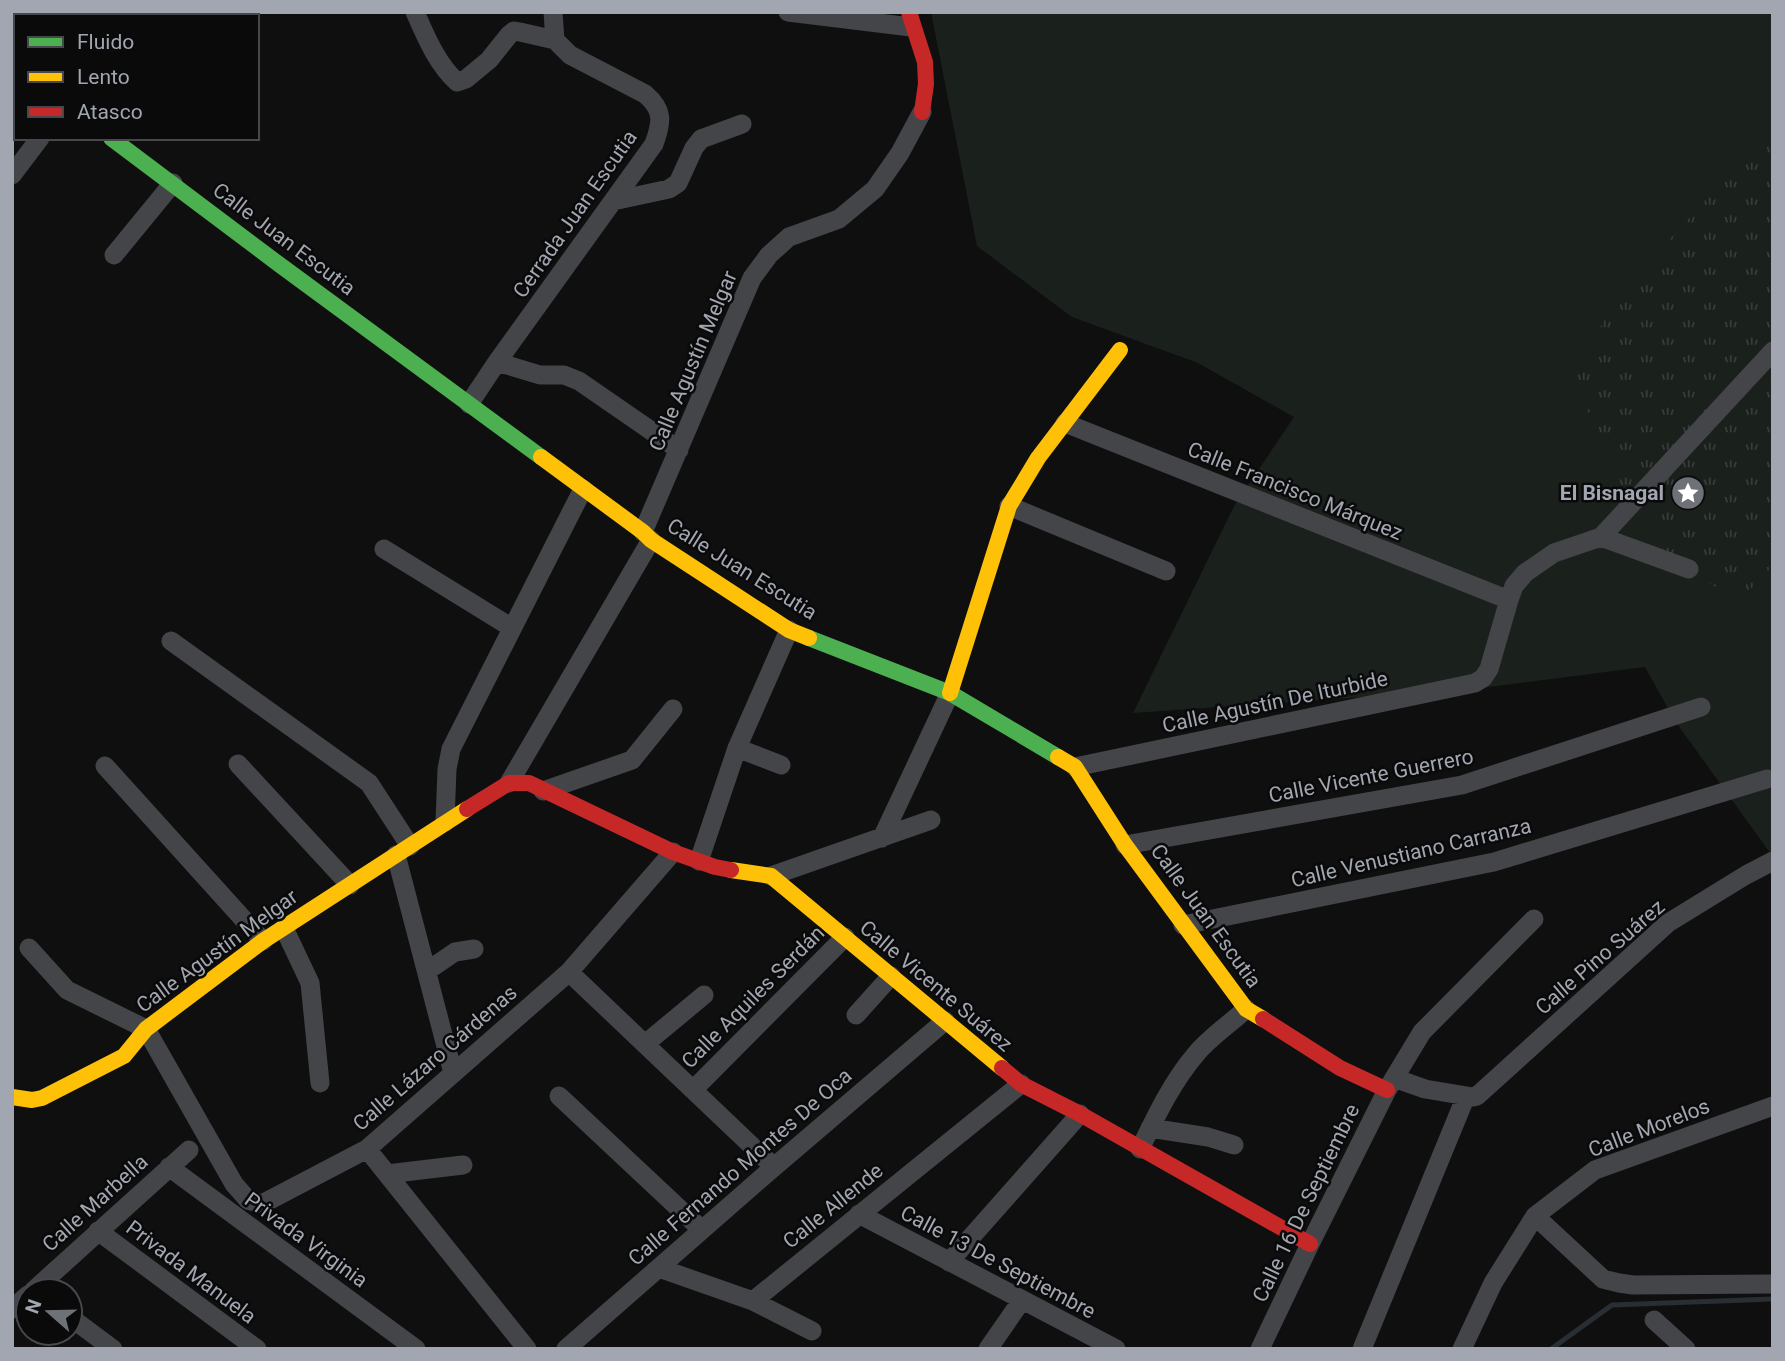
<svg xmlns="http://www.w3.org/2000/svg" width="1785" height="1361" font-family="Roboto,sans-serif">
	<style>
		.grass { fill: #1a201b }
		.park { fill: url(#park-tufts) }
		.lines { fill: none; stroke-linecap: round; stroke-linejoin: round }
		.stream { stroke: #282e34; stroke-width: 5 }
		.street { stroke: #444549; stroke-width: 19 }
		.fast { stroke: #4caf50; stroke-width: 16 }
		.slow { stroke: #ffc107; stroke-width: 16 }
		.jam { stroke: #c62828; stroke-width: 16 }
		.labels { text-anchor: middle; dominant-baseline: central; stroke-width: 5; stroke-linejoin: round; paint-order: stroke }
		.street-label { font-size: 21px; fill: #a2a6b0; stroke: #0a0a0b }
		.poi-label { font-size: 21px; font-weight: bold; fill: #a2a6b0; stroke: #0a0a0b; text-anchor: end }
	</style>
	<defs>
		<pattern id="park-tufts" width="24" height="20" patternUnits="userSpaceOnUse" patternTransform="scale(1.75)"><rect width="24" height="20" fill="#1a201b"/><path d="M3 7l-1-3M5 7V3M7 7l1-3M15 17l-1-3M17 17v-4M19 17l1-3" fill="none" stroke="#383d3a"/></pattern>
	</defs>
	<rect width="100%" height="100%" fill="#0f0f10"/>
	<path class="grass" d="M931,12H1773V857L1675,721L1645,667L1465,690L1133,713L1234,506L1294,417L1198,363L1072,317L977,246Z"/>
	<path class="park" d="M1773,133V564L1761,580L1735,602L1668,552L1621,486L1571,374L1623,291L1749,152Z"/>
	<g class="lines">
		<path class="stream" d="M1551,1349L1612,1305L1773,1299"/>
		<path class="street" d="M43,12L48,16
			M205,12L210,16
			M415,12C426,37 437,64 457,82L466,79L489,60L509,35L514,31L520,32L555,40L570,55L645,94C664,110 662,122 654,144L497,362L469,404
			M553,12L555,40
			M788,12L911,27
			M26,16L28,12
			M179,16L181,12
			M12,34L16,29
			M12,67L16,69
			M12,175L40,138
			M613,201L669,189L678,183L694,148L701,139L742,124
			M114,255L173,183
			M497,362L540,375H564L579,381L679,450
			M1065,423L1509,600
			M1009,506L1166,571
			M643,532L752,278L769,255L789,237L839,219L875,189L900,153L922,112
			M1601,537L1689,569
			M384,549L512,628
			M171,641L369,783L410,846
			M737,748L781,765
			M238,764L350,885
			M105,766L263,941
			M1075,767L1475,683L1483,678L1489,669L1509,600L1514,586L1525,573L1554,553L1601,537L1773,351
			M509,783L651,540
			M543,791L632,760L673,709
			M445,822L447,769L451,749L583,489
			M882,838L950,693
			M1125,845L1462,785L1701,707
			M396,855L453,1073
			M699,861L737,748L789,630
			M771,876L931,820
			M1183,925L1494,862L1767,779
			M284,928L310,983L320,1083
			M29,948L67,990L146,1029L234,1184L248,1200L262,1204L367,1149L569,972L673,852
			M427,971L455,952L474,949
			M569,972L774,1167
			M856,1015L891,976
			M645,1044L704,995
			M1394,1078L1425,1089L1473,1097L1477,1096L1668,923L1746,875L1773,861
			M693,1090L845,937
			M559,1096L702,1230
			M1150,1128L1208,1137L1234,1145
			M367,1149L527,1349
			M1140,1149C1156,1116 1172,1082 1196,1054C1210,1037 1230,1024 1246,1009
			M169,1167L416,1349
			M387,1174L463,1165
			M859,1214L1116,1349
			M1535,1216L1603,1279L1619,1283L1633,1285L1773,1284
			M98,1231L257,1349
			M949,1262L1080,1114
			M659,1268L753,1301L812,1331
			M33,1291L189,1150
			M753,1301L1021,1084
			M12,1309L28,1295
			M70,1317L113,1349
			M1654,1320L1686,1349
			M566,1349L774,1167L945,1021
			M988,1349L1022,1300
			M1260,1349L1310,1244L1387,1090L1422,1032L1534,919
			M1362,1349L1466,1096
			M1462,1349L1493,1283L1535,1216L1595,1170L1773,1106"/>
		<path class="fast" d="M111,138L280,265L541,457
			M809,638L950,693L1058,757"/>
		<path class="slow" d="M541,457L643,532L651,540L789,630L809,638
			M950,693L1009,506L1038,458L1120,350
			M1058,757L1075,767L1125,845L1246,1009L1263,1019
			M731,870L771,876L1002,1068
			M12,1097L32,1100L42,1098L124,1056L146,1029L263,941L467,809"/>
		<path class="jam" d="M909,12L925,62L926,84L922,112
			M467,809L509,783H529L673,852L715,867L731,870
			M1263,1019L1340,1068L1387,1090
			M1002,1068L1021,1084L1080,1114L1310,1244"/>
	</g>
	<defs>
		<g id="sight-disc" transform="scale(1.75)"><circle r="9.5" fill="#6f7178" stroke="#0a0a0b"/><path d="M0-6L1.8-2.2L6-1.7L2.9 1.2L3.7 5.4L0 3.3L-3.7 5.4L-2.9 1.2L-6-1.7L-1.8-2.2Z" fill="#fff"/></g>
	</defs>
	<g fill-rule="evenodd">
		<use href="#sight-disc" x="1688" y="493"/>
	</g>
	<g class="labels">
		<g class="street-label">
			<text transform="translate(575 214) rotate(-55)">Cerrada Juan Escutia</text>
			<text transform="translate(284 239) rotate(37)">Calle Juan Escutia</text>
			<text transform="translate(693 361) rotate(-67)">Calle Agustín Melgar</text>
			<text transform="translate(1295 491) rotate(22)">Calle Francisco Márquez</text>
			<text transform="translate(742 569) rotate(32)">Calle Juan Escutia</text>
			<text transform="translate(1275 702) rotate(-12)">Calle Agustín De Iturbide</text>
			<text transform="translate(1371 776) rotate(-11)">Calle Vicente Guerrero</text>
			<text transform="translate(1411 853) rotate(-13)">Calle Venustiano Carranza</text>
			<text transform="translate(1206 916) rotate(54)">Calle Juan Escutia</text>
			<text transform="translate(217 951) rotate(-36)">Calle Agustín Melgar</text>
			<text transform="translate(1600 957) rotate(-41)">Calle Pino Suárez</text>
			<text transform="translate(936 986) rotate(40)">Calle Vicente Suárez</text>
			<text transform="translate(753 997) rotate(-45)">Calle Aquiles Serdán</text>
			<text transform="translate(435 1058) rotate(-41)">Calle Lázaro Cárdenas</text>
			<text transform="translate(1649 1128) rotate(-21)">Calle Morelos</text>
			<text transform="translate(740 1167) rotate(-41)">Calle Fernando Montes De Oca</text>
			<text transform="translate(95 1203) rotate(-42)">Calle Marbella</text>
			<text transform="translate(1306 1203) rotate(-64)">Calle 16 De Septiembre</text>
			<text transform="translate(833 1206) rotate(-39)">Calle Allende</text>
			<text transform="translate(306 1240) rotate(36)">Privada Virginia</text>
			<text transform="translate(998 1262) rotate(28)">Calle 13 De Septiembre</text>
			<text transform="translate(191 1272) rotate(37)">Privada Manuela</text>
		</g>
		<g class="poi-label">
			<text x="1664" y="493">El Bisnagal</text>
		</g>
	</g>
	<rect width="1785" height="1361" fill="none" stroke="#a2a6b0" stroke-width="28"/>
	<rect x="14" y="14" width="245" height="126" fill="#0a0a0b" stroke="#47484d" stroke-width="2"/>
	<rect x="28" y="37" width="35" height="10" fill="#4caf50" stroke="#47484d" stroke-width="2"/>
	<text x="77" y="49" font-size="21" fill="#a2a6b0">Fluido</text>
	<rect x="28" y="72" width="35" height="10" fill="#ffc107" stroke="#47484d" stroke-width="2"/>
	<text x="77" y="84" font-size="21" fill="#a2a6b0">Lento</text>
	<rect x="28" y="107" width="35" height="10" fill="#c62828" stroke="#47484d" stroke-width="2"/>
	<text x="77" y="119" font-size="21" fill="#a2a6b0">Atasco</text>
	<g transform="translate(49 1312) rotate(290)"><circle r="33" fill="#0a0a0b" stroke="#47484d" stroke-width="2"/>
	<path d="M0-5L12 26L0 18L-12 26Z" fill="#6f7178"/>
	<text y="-10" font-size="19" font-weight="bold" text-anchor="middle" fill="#a2a6b0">N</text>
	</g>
</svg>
